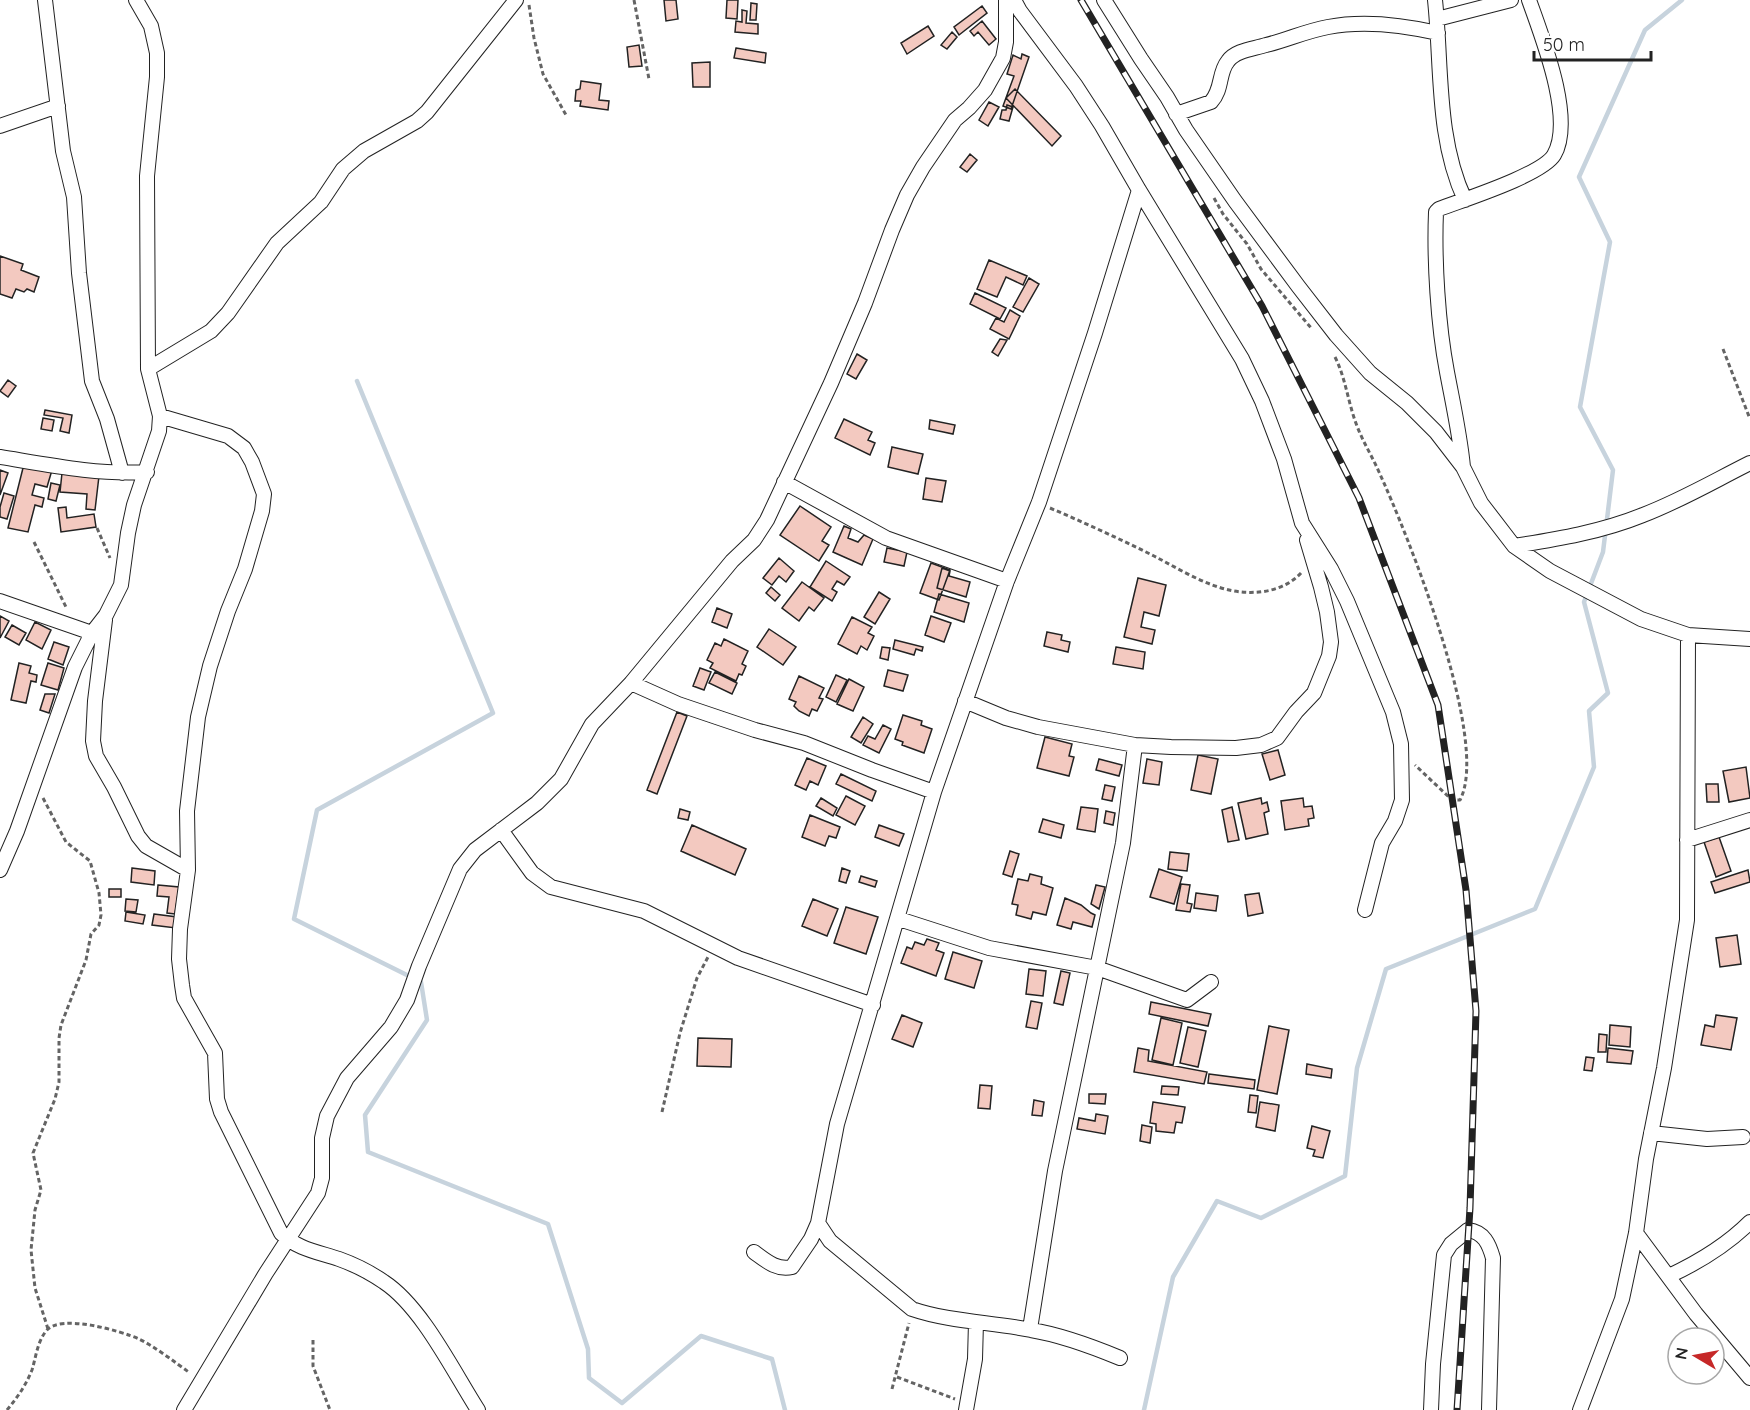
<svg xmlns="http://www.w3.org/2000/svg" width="1750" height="1410" font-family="Quicksand,sans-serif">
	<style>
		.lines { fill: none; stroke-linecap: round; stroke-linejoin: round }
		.stream { stroke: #c7d3dd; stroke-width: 4.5 }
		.building { fill: #f3c9c0; stroke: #222; stroke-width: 1.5 }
		.minor-casing { stroke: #222; stroke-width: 16 }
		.path { stroke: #646464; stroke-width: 3; stroke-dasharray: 4.5 3; stroke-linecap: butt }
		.minor { stroke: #fff; stroke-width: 14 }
		.rail-casing { stroke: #222; stroke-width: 7 }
		.rail { stroke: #fff; stroke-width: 4.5; stroke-dasharray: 14; stroke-linecap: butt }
	</style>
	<rect width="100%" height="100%" fill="#fff"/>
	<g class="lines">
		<path class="stream" d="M357,381L493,713L317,810L294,919L421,982L427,1020L365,1115L368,1152L548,1224L588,1349L589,1378L622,1403L701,1336L772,1359L785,1410
			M1144,1410L1173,1277L1217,1201L1261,1218L1345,1176L1357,1068L1386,969L1535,909L1594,767L1589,711L1608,693L1584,602L1603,552L1613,470L1580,407L1610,242L1579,177L1645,30L1682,0"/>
	</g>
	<path class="building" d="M664,0H676L678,19L666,21Z
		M727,0H738L737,19L726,18Z
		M751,3L757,4L756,20H750Z
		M982,6L987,13L959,35L954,27Z
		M742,10L747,11L746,23L758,24V34L735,32L736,21L742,22Z
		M982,21L996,39L989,45L978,32L974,36L970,31Z
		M928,26L934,36L907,54L901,43Z
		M952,32L957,37L947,49L941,45Z
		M639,45L642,66L629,67L627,47Z
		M736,48L766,53L765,63L734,58Z
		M1022,54L1029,57L1011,109L1003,106L1014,76L1007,74L1013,55L1021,59Z
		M710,62V87H693L692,63Z
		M581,81L601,84L599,100L609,101L608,110L580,106L581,101H575L576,90L580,89Z
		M1015,89L1061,136L1052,146L1006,98Z
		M989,102L999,107L988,126L979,120Z
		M1007,105L1013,107L1009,121L1000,119L1002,110H1006Z
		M970,154L977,160L967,172L960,167Z
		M0,256L23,264L21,270L39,277L34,292L27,289L24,292L16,289L12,298L0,294Z
		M989,260L1027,276L1023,285L1006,277L997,297L977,289Z
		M1029,278L1039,284L1023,312L1013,307Z
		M975,293L1006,308L1000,319L970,304Z
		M1010,310L1020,316L1009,339L990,329L996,318L1004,322Z
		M1000,339L1007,340L998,356L992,352Z
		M857,354L867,360L856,379L847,374Z
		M8,380L16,386L8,397L0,391Z
		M45,410L72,415L69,433L60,431L63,418L44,415Z
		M43,418L54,420L52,431L41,429Z
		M844,419L872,432L868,440L875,443L870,455L835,438Z
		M930,420L955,425L953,434L929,429Z
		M892,447L923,454L918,474L888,467Z
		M24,464L52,470L47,487L35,484L32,495L44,498L42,507L35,505L28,532L8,528Z
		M0,470L8,473L0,495Z
		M62,473L99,476L95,510L86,509L87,494L60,492Z
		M926,478L946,481L942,502L923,499Z
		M51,483L60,485L56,501L48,499Z
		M4,493L14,496L7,519L0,517V507Z
		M800,506L831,527L822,541L829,545L819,561L780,535Z
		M66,507L67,518L94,514L96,527L61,532L58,508Z
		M844,526L851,529L848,538L858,542L864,535L873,539L862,565L833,552Z
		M887,548L907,552L904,566L884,562Z
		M779,558L794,571L786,582L779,576L772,585L763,578Z
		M826,561L850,577L844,585L837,581L832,589L837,592L832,601L810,587Z
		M931,563L950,570L939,600L920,593Z
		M942,568L950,571L949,576L970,582L966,597L937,588Z
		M1138,578L1166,585L1159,616L1144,612L1141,627L1155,630L1152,644L1124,637Z
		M802,582L824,598L814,611L809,607L799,621L782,608Z
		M771,587L780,595L775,601L766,593Z
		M879,592L890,599L875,624L864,617Z
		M939,594L969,603L964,622L934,612Z
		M717,608L732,614L727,628L712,622Z
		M0,616L9,621L0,638Z
		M931,616L951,623L944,642L925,635Z
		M852,617L872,627L868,633L874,636L867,650L861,646L857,654L838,644Z
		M35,622L51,630L42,649L26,640Z
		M12,625L26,633L19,645L5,637Z
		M769,629L796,647L783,665L757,647Z
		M1047,632L1062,635L1061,640L1070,642L1068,652L1044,646Z
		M724,639L748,651L742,664L746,666L742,675L739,674L736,681L710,668L713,663L707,660L715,643L721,646Z
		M895,640L923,647L922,651L916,649L914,655L893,649Z
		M54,642L69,647L63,665L48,659Z
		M882,647L890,648L888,660L880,658Z
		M1116,647L1145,652L1143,669L1113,664Z
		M19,663L31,666L29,673L37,675L36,682L31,681L26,703L11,700Z
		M48,663L64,668L58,690L41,685Z
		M700,668L711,672L704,690L693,686Z
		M888,670L908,675L903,691L884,686Z
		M715,672L737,683L732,694L709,683Z
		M836,675L847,680L836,702L826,697Z
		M799,676L824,688L819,698L823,699L817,711L812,709L809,716L799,711L794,706L796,702L789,699Z
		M849,679L864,687L853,711L837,704Z
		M45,694H55L49,713L40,710Z
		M677,712L687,716L657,794L647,790Z
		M903,715L922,721L921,725L932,729L924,753L902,745L903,742L895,739Z
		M863,717L873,724L861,743L851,737Z
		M883,725L891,729L879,753L863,745L868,736L875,739Z
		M1045,737L1072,744L1069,756L1074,757L1069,776L1037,768Z
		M1278,750L1285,775L1270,780L1262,754Z
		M1198,755L1218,759L1211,794L1191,790Z
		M807,758L826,766L818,785L810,781L806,790L795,785Z
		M1099,759L1122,765L1119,776L1096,770Z
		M1147,759L1162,762L1159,785L1143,783Z
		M1746,767L1750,798L1729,802L1723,771Z
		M841,774L876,791L872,801L836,784Z
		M1706,784H1718L1719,802H1707Z
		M1105,785L1115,787L1112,801L1102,799Z
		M846,796L865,806L855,825L836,815Z
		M821,798L837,808L833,816L816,806Z
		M1261,798L1262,804L1267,802L1269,811L1264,813L1268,834L1246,839L1238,803Z
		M1303,798L1304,807L1312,806L1314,818L1308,819L1309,826L1285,830L1281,801Z
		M1081,807L1098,809L1095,832L1077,829Z
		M1232,807L1239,840L1228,842L1222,810Z
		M680,809L690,812L688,820L678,818Z
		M1106,811L1115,813L1113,825L1104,823Z
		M810,815L840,827L836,838L829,836L825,846L802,837Z
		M1043,819L1064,825L1061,838L1039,832Z
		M692,825L746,849L735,875L681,851Z
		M879,825L904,834L899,846L875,837Z
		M1719,837L1731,871L1716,877L1704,842Z
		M1010,851L1019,854L1012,877L1003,874Z
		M1170,852L1189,854L1187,871L1168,869Z
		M132,868L155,871L154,885L131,882Z
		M842,868L850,871L846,883L839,881Z
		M1159,869L1182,877L1174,904L1150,897Z
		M1748,870L1750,882L1715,893L1711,882Z
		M1030,874L1042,877L1041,884L1053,888L1046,915L1033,912L1031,919L1016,915L1018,905L1012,904L1018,879L1028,881Z
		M861,876L877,881L875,887L859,882Z
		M1181,884L1190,885L1187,903L1192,904L1190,912L1176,910Z
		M158,885L179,887L175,914L167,913L169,897L157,896Z
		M1096,885L1105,887L1099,909L1091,904Z
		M109,889H121V897H109Z
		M1196,893L1218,896L1216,911L1194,908Z
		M1259,893L1263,913L1248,916L1245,895Z
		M1065,898L1081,905L1091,913L1095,915L1092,927L1073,922L1071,929L1057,925Z
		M126,899L138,900L136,912L125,911Z
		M813,899L838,909L827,936L802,926Z
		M846,907L878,917L866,954L834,943Z
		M126,912L145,915L143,924L125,921Z
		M154,914L177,917L176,928L152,925Z
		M1737,935L1741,964L1720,967L1716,938Z
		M927,939L939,943L936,950L944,953L936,976L901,963L907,947L912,949L915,942L924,945Z
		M953,952L982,961L974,988L945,979Z
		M1029,969L1046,971L1043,996L1026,994Z
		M1061,971L1070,973L1063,1005L1054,1003Z
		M1031,1001L1042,1003L1037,1029L1026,1027Z
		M1151,1002L1211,1014L1208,1026L1149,1014Z
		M902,1015L922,1023L913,1047L892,1039Z
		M1716,1015L1737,1018L1731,1050L1701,1045L1705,1025L1714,1027Z
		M1161,1018L1182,1023L1173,1065L1152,1060Z
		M1610,1025L1631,1027L1630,1047L1609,1045Z
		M1269,1026L1289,1030L1277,1094L1257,1090Z
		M1188,1027L1206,1031L1198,1067L1180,1063Z
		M1599,1034L1607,1035L1606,1052H1598Z
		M698,1038L732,1039L731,1067L697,1066Z
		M1138,1048L1149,1050L1148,1061L1207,1072L1204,1084L1134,1072Z
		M1608,1048L1633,1051L1631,1064L1607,1062Z
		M1586,1057L1594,1058L1592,1071L1584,1070Z
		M1307,1064L1332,1069L1331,1078L1306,1074Z
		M1209,1074L1255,1080L1254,1089L1208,1083Z
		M980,1085L992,1086L990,1109L978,1108Z
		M1162,1086L1179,1087L1178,1095L1161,1094Z
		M1089,1094H1106L1105,1104L1089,1103Z
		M1250,1095L1258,1096L1256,1113L1248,1112Z
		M1034,1100L1044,1102L1042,1116L1032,1115Z
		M1153,1102L1185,1107L1182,1123L1176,1122L1174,1133L1156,1131V1124L1150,1123Z
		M1260,1102L1279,1105L1275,1131L1256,1127Z
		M1096,1114L1108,1116L1105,1134L1077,1129L1079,1118L1095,1121Z
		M1142,1125L1152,1127L1150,1143L1140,1141Z
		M1312,1126L1330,1131L1323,1158L1313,1156L1315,1150L1307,1148Z"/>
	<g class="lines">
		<g class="minor-casing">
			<path id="minor" d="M45,0L63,151L74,197L79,273L92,381L107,419L122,473
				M1014,0L1020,11L1076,86L1102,126L1139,190L1242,359L1262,401L1284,459L1302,523L1331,569L1347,601L1393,712L1401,744L1402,800L1395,821L1382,843L1365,910
				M1104,0L1141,59L1167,97L1186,130L1235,201L1298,286L1336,335L1370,373L1407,403L1436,432L1463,467L1481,503L1514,546L1550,571L1641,619L1688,635L1750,639
				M1435,0C1442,66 1436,138 1465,200
				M1437,19L1511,0
				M1176,114L1211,102C1223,89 1218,73 1228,61C1236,50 1254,49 1266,45C1287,40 1306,31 1328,27C1363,20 1403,25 1438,33
				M0,126L58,106
				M148,369L211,331L228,313L277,243L321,202L343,169L364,151L417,121L427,112L516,0
				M160,416L228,436L244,448L252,462L264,494L262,511L245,569L228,611L210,666L198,717L187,811L188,870L180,929L179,959L182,985L184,998L215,1053L217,1099L221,1112L281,1233C297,1249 318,1252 339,1259C353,1264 371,1273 384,1282C422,1307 453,1371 478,1410
				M0,457C49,465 97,475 147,472
				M1463,467C1460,435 1453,404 1447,372C1438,325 1434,260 1436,212L1439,209C1462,200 1542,175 1554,155C1575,119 1542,37 1529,0
				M784,482L886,538L1007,581
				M1514,546C1558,539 1601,532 1643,515C1680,501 1714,481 1750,463
				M0,601L92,633
				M105,620L95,701L93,741L96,756L114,787L138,836L146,846L188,870
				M631,683L678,704L755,730L804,743L872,770L934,792
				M965,701L1006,718L1038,727L1135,745L1171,747L1236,748L1261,745L1277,738L1296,712L1314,693L1329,656L1331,642L1327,612L1321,587L1307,540
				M501,830L532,873L551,887L644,911L738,958L873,1005
				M1687,840L1750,820
				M0,870L17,831L75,667L92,633L106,615L121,585L128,533L134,505L159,431L160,416L148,369L147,176L157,77V53L151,26L136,0
				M899,919L989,948L1097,968L1187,1000L1211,982
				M1651,1133L1707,1139L1743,1137
				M818,1223L830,1241L912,1309C950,1322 992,1322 1031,1330C1062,1335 1091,1346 1120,1358
				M1636,1233L1696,1314L1750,1378
				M754,1252C765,1260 777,1271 792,1267L811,1239L818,1223L837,1124L934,792L1007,581L1039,502L1095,333L1139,190
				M1669,1276C1699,1262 1726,1246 1750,1222
				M1030,1329L1055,1171L1123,843L1135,745
				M184,1410L266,1273L318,1193L322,1178V1138L327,1116L347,1078L391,1027L407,1000L419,966L460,869L475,850L537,803L561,779L592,724L631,683L732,561L754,540L767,520L831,383L865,303L892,230L907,195L923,167L955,120L969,108L985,90L1003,58L1006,42V0
				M966,1410L975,1359L976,1322
				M1431,1410L1433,1364L1444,1255L1451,1244L1468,1230C1484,1232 1489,1244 1493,1258L1489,1410
				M1580,1410L1622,1299L1636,1233L1646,1159L1664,1068L1687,920L1688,635"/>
		</g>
		<path class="path" d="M634,0L649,79
			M529,5L534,38L543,74L566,115
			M1214,198L1223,214L1247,244L1261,269L1312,329
			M1723,349L1750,419
			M1335,357C1346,379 1348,403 1357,426C1363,442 1372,456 1379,472C1407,533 1491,741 1460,800H1452L1415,765
			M1050,508C1085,523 1120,539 1154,556C1179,569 1206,586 1234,591C1258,595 1284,591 1301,573
			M97,528L110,558
			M34,542L67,609
			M43,798L66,842L90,861L99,893L101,915L99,925L91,934L86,960L61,1025L59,1038V1082L55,1099L33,1153L41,1190L35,1210L31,1250L35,1288L48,1329
			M662,1112L680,1033L697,978L708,957
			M313,1340V1366L330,1410
			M897,1377L955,1399
			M892,1389L909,1323
			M7,1410C17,1398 26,1385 32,1370C36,1357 37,1343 46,1331C60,1313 121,1331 139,1339C154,1346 176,1363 190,1373"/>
		<use href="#minor" class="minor"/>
		<g class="rail-casing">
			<path id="rail" d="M1081,0L1262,306L1359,498L1438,705L1466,890L1476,1011L1470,1208L1457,1410"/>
		</g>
		<use href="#rail" class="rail"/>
	</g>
	<g transform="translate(1696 1356) rotate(280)"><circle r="28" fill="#ffffff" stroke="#a7a7a7" stroke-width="1.5"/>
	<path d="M0-4.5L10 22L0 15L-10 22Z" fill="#c62828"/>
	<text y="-9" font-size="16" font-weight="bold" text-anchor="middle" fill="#222222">N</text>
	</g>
	<path d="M1534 51v9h117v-9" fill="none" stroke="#222222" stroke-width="3"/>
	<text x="1543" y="51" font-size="18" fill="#222222" stroke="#ffffff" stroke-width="4.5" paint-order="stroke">50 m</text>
</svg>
